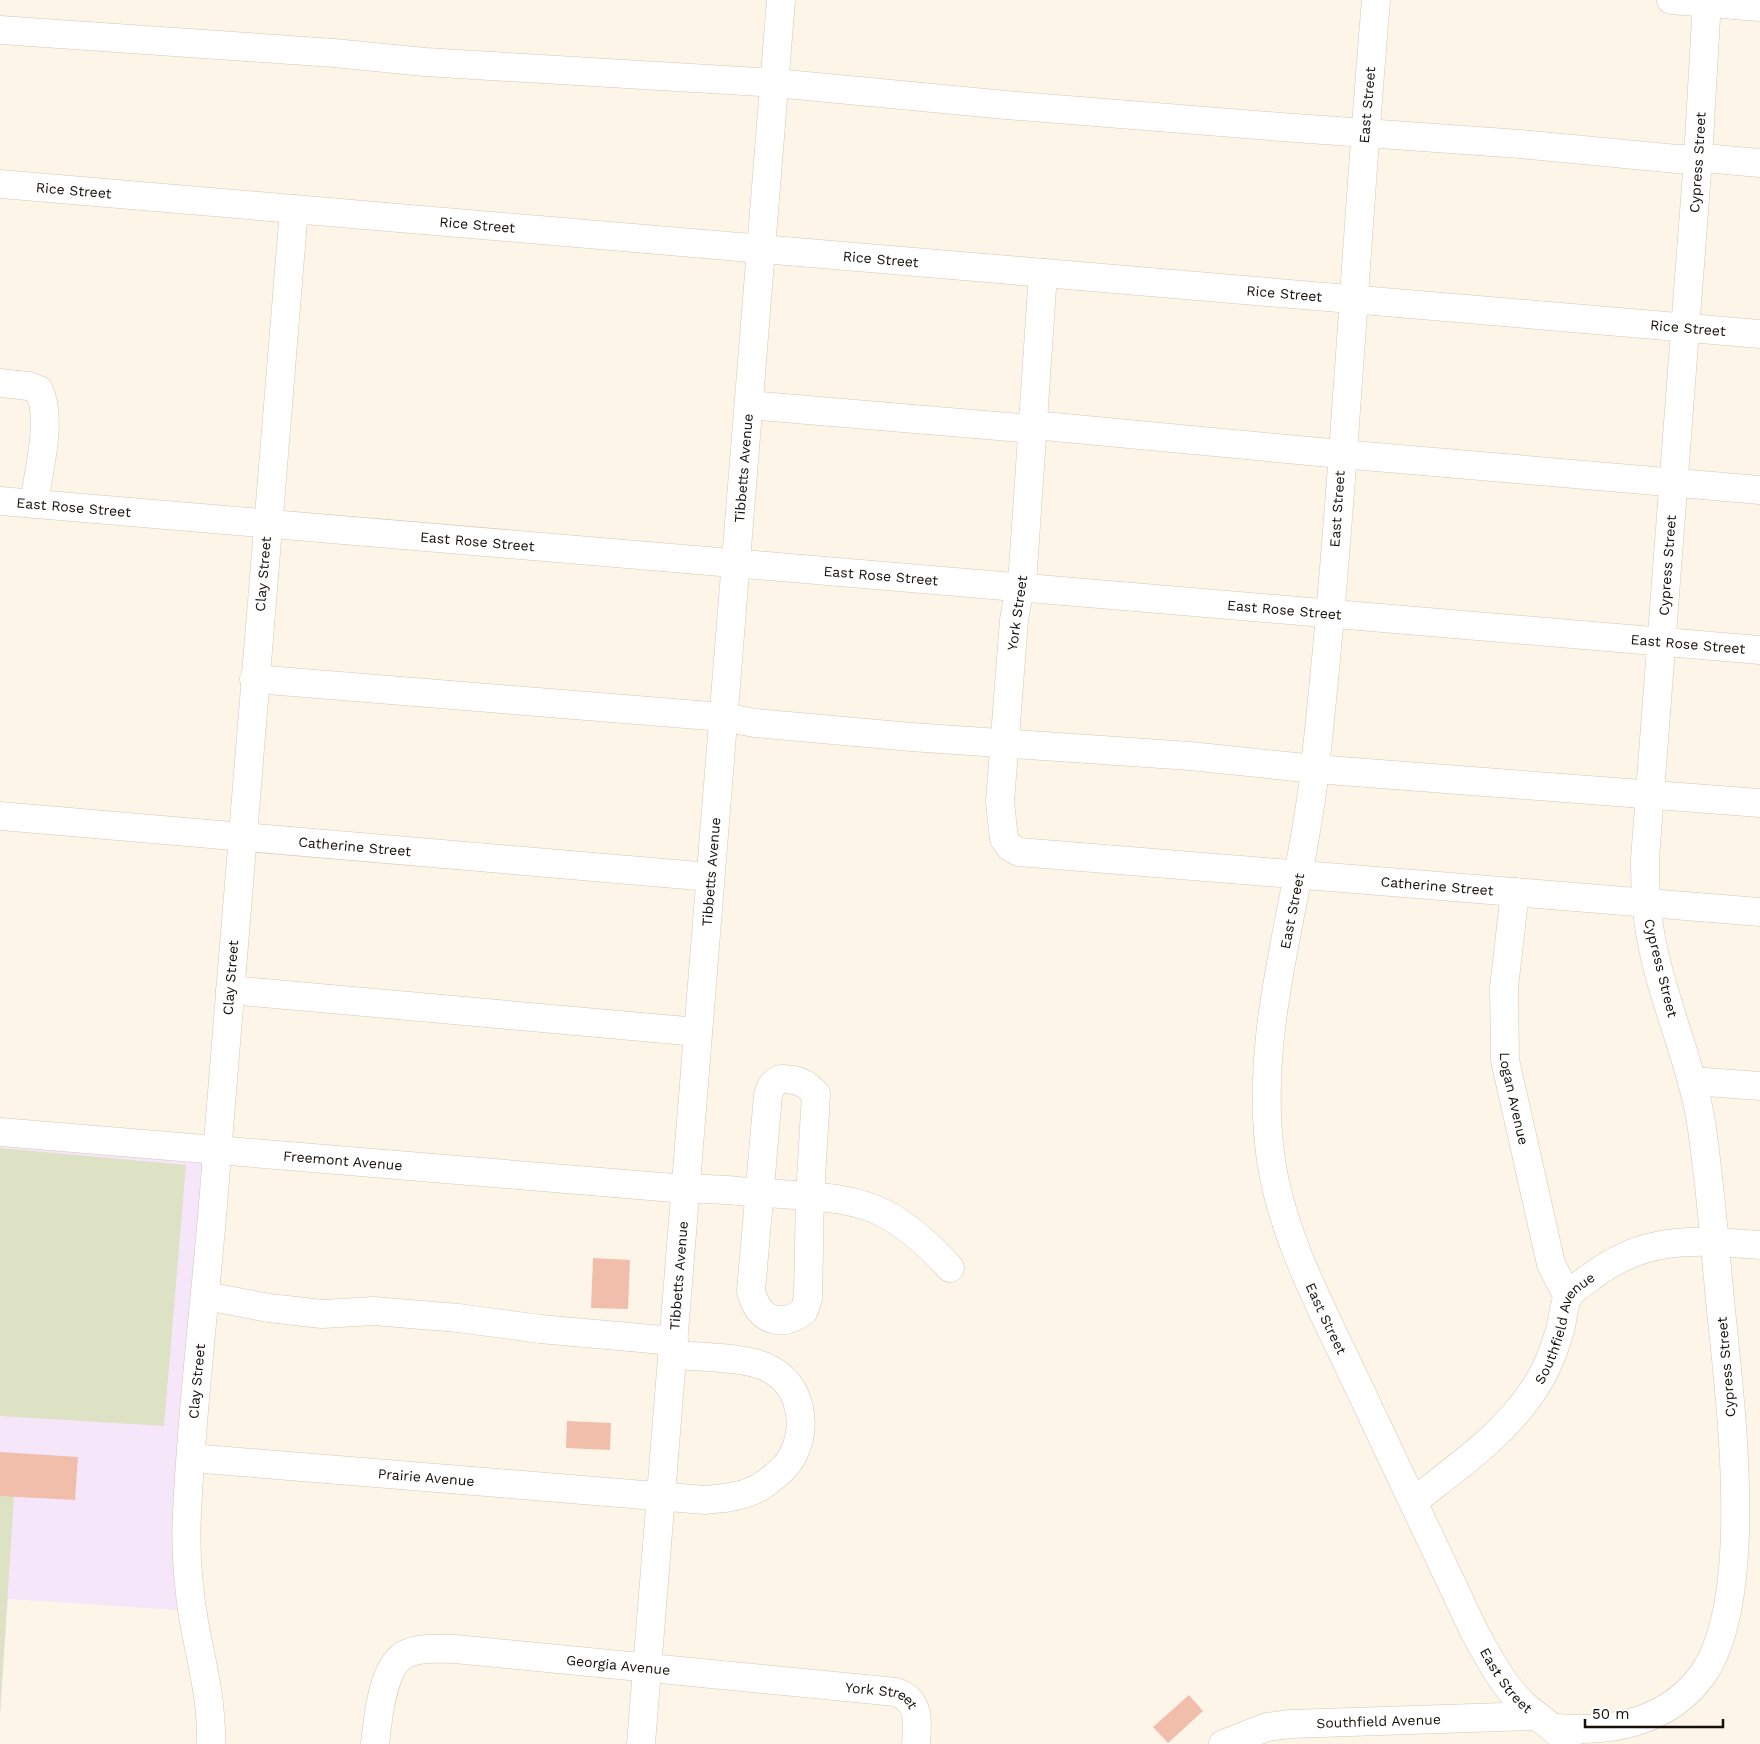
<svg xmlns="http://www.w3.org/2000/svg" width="1760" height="1744" font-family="'Work Sans',sans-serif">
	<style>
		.education { fill: #f6e6f9 }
		.green { fill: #dee2c5 }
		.building { fill: #f1beac }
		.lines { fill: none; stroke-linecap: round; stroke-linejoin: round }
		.minor-casing { stroke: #d5c6b3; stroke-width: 29 }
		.minor { stroke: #fff; stroke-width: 28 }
		.labels { text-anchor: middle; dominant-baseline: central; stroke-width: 4; stroke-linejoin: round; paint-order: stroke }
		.street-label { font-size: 14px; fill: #140f08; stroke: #fff }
	</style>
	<rect width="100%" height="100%" fill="#fef5e9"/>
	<path class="education" d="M0,1132L217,1150L193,1611L8,1599L0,1715Z"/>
	<path class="green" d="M0,1148L186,1165L164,1426L0,1416Z
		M0,1496H14L0,1715Z"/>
	<path class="building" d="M593,1258L630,1260L628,1309L591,1308Z
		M567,1421L611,1423L610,1450L566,1448Z
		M0,1452L78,1457L75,1500L0,1496Z
		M1189,1695L1203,1711L1168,1743L1153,1727Z"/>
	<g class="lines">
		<g class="minor-casing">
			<g id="minor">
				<path id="s1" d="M1376,0C1354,258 1343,518 1314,776C1300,904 1252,1030 1271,1160C1282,1235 1320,1305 1352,1373C1393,1460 1434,1546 1475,1633C1488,1656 1501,1682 1520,1701C1535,1717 1554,1725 1567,1743"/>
				<path d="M1671,0L1760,7"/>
				<path d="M0,30L334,53L425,62L775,83L1006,105L1281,127L1520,144L1677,159H1715L1760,163"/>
				<path id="s2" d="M0,184L1760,334"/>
				<path id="s3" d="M1043,273L1023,570L1014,620L1000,802L1004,839L1010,847L1019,852L1760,912"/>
				<path d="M0,383L28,386L39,390C53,420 38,472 34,504"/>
				<path d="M749,405L1033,429"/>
				<path d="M1033,425L1341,454L1760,490"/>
				<path id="s4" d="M0,501L1760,650"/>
				<path d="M254,679L723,717L755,723L911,737L1190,756L1315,769L1760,803"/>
				<path id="s5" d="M0,816L710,877"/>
				<path id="s6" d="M1515,892L1504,987L1505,1060L1551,1264L1568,1297"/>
				<path d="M230,990L698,1032"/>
				<path d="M780,1079C797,1079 805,1082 816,1094L810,1196L808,1298L804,1311C780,1329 758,1320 751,1291L768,1095L772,1085Z"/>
				<path d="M1692,1081L1760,1086"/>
				<path id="s7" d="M0,1132L686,1189C712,1188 736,1191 762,1193C804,1196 852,1195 889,1216C911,1229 933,1249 950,1268"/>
				<path d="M206,1296L269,1308L322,1314L374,1311L458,1318L540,1329L674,1341"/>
				<path id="s8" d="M191,1458L705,1500C724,1498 743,1497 760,1487C772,1479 787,1468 793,1455C808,1425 801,1386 770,1369C750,1357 698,1357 673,1355"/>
				<path id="s9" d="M1413,1502C1454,1469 1502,1437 1532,1392C1545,1374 1554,1351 1560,1330C1563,1320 1563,1306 1568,1297C1572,1289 1584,1282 1591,1277C1645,1235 1695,1240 1760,1245"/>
				<path id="s10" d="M1556,1728C1611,1733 1669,1722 1703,1674C1757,1596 1729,1393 1720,1300C1714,1239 1710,1177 1700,1116C1689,1056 1662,999 1651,938C1646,912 1645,886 1645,859L1698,159L1707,0"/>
				<path id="s11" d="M211,1744C212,1700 202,1665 194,1622C188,1586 185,1550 187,1514C192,1398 208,1282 216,1166C240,847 266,528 294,209"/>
				<path id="s12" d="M375,1744C378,1719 382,1663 408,1653C423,1647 439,1649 455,1649L896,1692C920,1700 918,1722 916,1744"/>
				<path id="s13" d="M641,1744L781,0"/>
				<path id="s14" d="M1223,1744L1267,1727L1290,1724L1537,1716"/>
			</g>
		</g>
		<use href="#minor" class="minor"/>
	</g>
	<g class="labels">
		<g class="street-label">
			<text transform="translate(1367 105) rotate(-85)">East Street</text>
			<text stroke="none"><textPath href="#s10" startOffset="1692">Cypress Street</textPath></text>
			<text stroke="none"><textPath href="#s2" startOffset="74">Rice Street</textPath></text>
			<text stroke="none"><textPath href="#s2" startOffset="479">Rice Street</textPath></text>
			<text stroke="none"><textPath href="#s2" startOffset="884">Rice Street</textPath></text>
			<text stroke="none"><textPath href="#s2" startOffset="1289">Rice Street</textPath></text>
			<text stroke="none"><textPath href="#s2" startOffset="1694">Rice Street</textPath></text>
			<text stroke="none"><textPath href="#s13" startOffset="1280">Tibbetts Avenue</textPath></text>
			<text stroke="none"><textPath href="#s4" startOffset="74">East Rose Street</textPath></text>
			<text transform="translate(1337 509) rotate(-86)">East Street</text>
			<text stroke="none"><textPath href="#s4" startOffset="479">East Rose Street</textPath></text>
			<text stroke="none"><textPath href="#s10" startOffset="1288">Cypress Street</textPath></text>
			<text stroke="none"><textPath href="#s11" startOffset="1175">Clay Street</textPath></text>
			<text stroke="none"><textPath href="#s4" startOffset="884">East Rose Street</textPath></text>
			<text stroke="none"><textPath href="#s4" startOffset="1289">East Rose Street</textPath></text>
			<text transform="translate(1017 613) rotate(-82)">York Street</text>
			<text stroke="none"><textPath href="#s4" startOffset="1694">East Rose Street</textPath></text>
			<text stroke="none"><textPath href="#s5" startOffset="356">Catherine Street</textPath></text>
			<text stroke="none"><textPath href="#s13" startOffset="875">Tibbetts Avenue</textPath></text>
			<text stroke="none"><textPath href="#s3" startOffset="1008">Catherine Street</textPath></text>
			<text transform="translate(1292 911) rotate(-79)">East Street</text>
			<text transform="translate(1661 968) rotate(76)">Cypress Street</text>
			<text stroke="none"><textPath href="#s11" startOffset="770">Clay Street</textPath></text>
			<text stroke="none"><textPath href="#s6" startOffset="208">Logan Avenue</textPath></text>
			<text stroke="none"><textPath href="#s7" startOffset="344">Freemont Avenue</textPath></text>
			<text stroke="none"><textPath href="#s13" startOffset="470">Tibbetts Avenue</textPath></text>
			<text stroke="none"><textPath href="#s1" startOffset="1335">East Street</textPath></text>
			<text stroke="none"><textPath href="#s9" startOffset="236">Southfield Avenue</textPath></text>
			<text transform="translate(1726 1367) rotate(-95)">Cypress Street</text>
			<text stroke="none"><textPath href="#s11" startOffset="365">Clay Street</textPath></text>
			<text stroke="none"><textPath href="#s8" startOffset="236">Prairie Avenue</textPath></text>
			<text stroke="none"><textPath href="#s12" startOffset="312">Georgia Avenue</textPath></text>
			<text stroke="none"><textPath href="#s1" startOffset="1740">East Street</textPath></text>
			<text stroke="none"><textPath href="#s12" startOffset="578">York Street</textPath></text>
			<text stroke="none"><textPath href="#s14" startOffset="159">Southfield Avenue</textPath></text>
		</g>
	</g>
	<path d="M1585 1719v8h138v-8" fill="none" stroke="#140f08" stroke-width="2.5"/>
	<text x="1592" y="1719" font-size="15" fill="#140f08" stroke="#ffffff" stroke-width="4" paint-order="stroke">50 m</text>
</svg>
